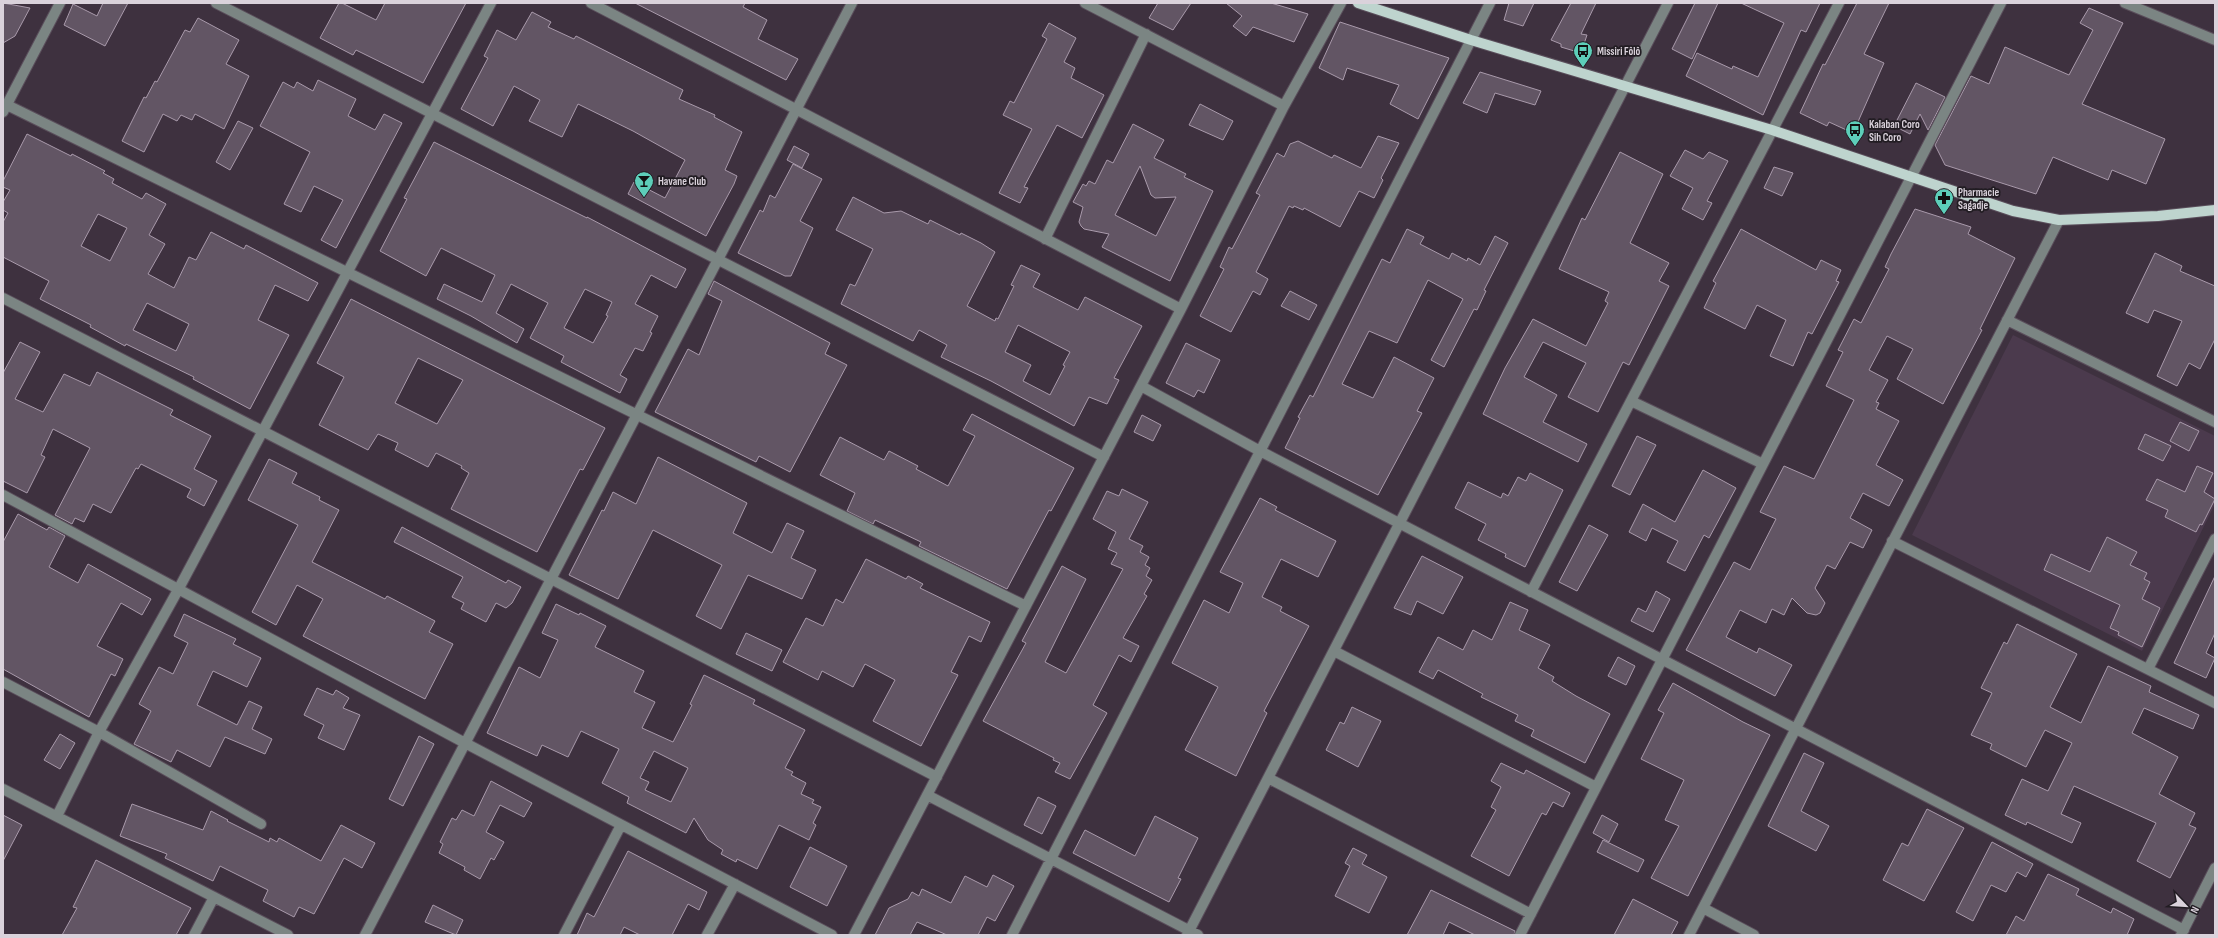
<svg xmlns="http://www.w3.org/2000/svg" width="2218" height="938" font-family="'Sofia Sans Condensed',sans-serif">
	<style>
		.built { fill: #4b3a4d }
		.building { fill: #625564; stroke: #a99aab; fill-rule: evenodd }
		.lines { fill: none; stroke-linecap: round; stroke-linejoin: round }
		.minor-casing { stroke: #5a4e5b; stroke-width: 12 }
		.major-casing { stroke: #5a4e5b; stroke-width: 12 }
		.minor { stroke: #7b8583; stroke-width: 10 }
		.major { stroke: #bed4ce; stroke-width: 10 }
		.labels { text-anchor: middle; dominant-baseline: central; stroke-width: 3.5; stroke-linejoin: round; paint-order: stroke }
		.poi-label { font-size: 11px; font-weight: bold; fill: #dad2db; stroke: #211c22; text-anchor: start }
	</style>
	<rect width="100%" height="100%" fill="#3e313f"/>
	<path class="built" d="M2013,335L2215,436V504L2142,651L1912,535Z"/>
	<path class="building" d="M3,3L30,8L15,36L3,43Z
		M103,3H128L105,46L64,25L73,4L97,16Z
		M339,3H342L376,20L385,3H466L423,83L356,50L353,55L320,38Z
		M635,3H745L743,7L767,20L758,39L798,59L786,80Z
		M1158,3H1191L1173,30L1149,18Z
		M1226,3H1271L1308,14L1294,42L1253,27L1246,36L1233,26L1242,16Z
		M1509,3H1534L1523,26L1504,20Z
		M1571,3H1596L1581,34L1587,35L1581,53L1561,47V44L1551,40Z
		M1695,3H1718L1692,59L1672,49Z
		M1741,3H1820L1806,32L1801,30L1763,115L1686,76L1697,53L1732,69L1733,66L1758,77L1784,23Z
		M1857,3H1889L1864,54L1884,63L1853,133L1829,122L1827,126L1800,113L1823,64L1825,65Z
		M2089,8L2123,23L2082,104L2165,139L2146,184L2112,170L2108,180L2053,157L2036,194L1945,165L1935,145L1971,76L1989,84L2005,47L2069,75L2093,30L2080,23Z
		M532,12L551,22L548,27L574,39L576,36L683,90L679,99L715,115L714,117L742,132L725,170L737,176L734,184L706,236L628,194L634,182L665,198L685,160L633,131L578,104L562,137L529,121L540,100L514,86L493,126L461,109L488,58L484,56L497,30L516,40Z
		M198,18L239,40L226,64L249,76L224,129L195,114L192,120L181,115L177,121L163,114L144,152L122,141L144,97L146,98L155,81L157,82L185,30L190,32Z
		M1340,22L1449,58L1418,119L1390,104L1399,85L1347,68L1343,80L1319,68Z
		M1049,23L1076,38L1064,62L1075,68L1071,78L1104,95L1082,138L1057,125L1024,187L1028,188L1020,203L999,193L1032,129L1003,115L1010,101L1014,103L1047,39L1042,36Z
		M1480,72L1541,91L1535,105L1495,93L1487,113L1463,103Z
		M318,80L356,99L348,116L375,130L384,114L402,123L336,248L321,240L343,200L314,186L301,212L284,204L310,152L260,126L283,82L294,88L297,82L313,91Z
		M1916,83L1945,97L1928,130L1920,114L1910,134L1894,126Z
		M1200,104L1233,121L1223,140L1189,125Z
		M238,121L253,128L230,170L216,162Z
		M1133,124L1164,140L1154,158L1186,174L1184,177L1213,191L1170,281L1102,247L1109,234L1084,229L1081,226L1079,222L1083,207L1073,202L1083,184L1086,186L1089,181L1095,184L1107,160L1113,163ZM1140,166L1151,195L1155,198L1176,197L1156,236L1115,215Z
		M27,134L71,156L72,154L105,171L103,173L114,179L112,183L142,199L146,193L166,204L149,235L165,244L148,274L174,288L189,257L196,260L211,232L244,249L246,245L318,283L308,301L275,285L258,320L289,335L250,409L193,379L194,377L126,344L125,346L90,327L91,325L40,299L49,281L3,257V222L8,213L3,210V202L10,190L3,187V181ZM98,214L127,228L110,261L81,246ZM147,303L189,324L176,351L133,330Z
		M1378,136L1399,143L1381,178L1383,180L1374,198L1359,191L1340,227L1304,208L1303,210L1294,206L1293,208L1289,206L1256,272L1268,279L1260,295L1253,291L1231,332L1200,316L1224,269L1220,267L1229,247L1232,249L1260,195L1256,193L1277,153L1284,157L1290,144L1298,141L1332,158L1334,155L1361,168Z
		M434,142L587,218V217L686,269L676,288L651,275L635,304L658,316L650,332L652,333L643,351L635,348L620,375L627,379L620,393L561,362L564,356L530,338L548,303L511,284L496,313L524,329L517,343L471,316L437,299L444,284L482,302L495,275L441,248L426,276L380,251L407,199L404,198ZM585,289L612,302L606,315L608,316L593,343L564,328Z
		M794,146L809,154L802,168L787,160Z
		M1685,150L1703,159L1709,152L1728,161L1707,201L1712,203L1703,220L1682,209L1693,188L1670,176Z
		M1620,152L1663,174L1630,243L1669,263L1659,281L1669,286L1629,365L1623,362L1598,412L1568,397L1586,363L1543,342L1524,377L1557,395L1543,422L1587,444L1578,462L1483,414L1505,368L1533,319L1586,346L1608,303L1605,301L1609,292L1559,269L1582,218L1585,220Z
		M793,164L822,179L800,221L813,228L791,276H785L738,253L760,210L763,212L770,195L775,198Z
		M1774,167L1793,173L1782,196L1764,188Z
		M853,197L884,213L901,211L928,224L930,220L960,235L961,233L981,243L995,252L967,306L995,321L996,318L998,319L1014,286L1011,285L1021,265L1040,274L1033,287L1078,310L1085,297L1142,326L1114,378L1119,380L1107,404L1089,397L1074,426L991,381L941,357L947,345L919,330L913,341L841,304L850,284L855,286L873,249L836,230ZM1018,325L1070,352L1063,365L1065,366L1050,395L1023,381L1031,365L1005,352Z
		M1915,209L1971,227L1968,234L2015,258L1980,329L1982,330L1943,404L1897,379L1913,349L1887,336L1869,370L1888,380L1876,402L1879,403L1876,409L1899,421L1876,465L1903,480L1889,506L1863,493L1850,518L1872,530L1863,548L1850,542L1835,569L1827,565L1815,588L1825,603L1820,613L1816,615L1807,613L1792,598L1784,615L1772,609L1766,623L1740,610L1726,637L1757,653L1759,648L1792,665L1775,696L1686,650L1734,562L1750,570L1776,519L1760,512L1784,466L1814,479L1854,400L1826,386L1843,352L1838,350L1854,319L1861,323L1889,269L1885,267L1891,254Z
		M1407,229L1424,237L1420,244L1449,259L1452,253L1467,261L1468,258L1480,265L1495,236L1508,243L1484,290L1486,291L1477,310L1474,309L1444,367L1431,360L1463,299L1428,280L1397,343L1369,331L1342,384L1373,398L1394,357L1434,378L1417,411L1422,413L1378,495L1285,448L1300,418L1298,417L1310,395L1313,397L1382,259L1390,263Z
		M1741,229L1816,270L1821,260L1841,270L1836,281L1839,282L1812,334L1808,332L1793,366L1770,356L1786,320L1757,305L1745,329L1704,308L1716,283L1713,281Z
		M2155,253L2182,266L2180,271L2215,286V339L2200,369L2189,363L2177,386L2157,376L2182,321L2154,310L2148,323L2126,313Z
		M714,281L830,343L825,354L847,365L790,472L759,456L756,462L655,412L688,349L699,355L722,301L708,294Z
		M1290,291L1317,305L1309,320L1281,306Z
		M351,299L605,428L583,470L580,469L537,552L451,509L469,473L461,468L462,466L436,453L428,467L395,450L398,443L378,434L368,450L319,425L344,377L317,363ZM418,358L463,380L437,424L395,403Z
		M20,342L40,352L15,399L43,412L64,374L90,386L97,372L173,410L170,415L211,436L194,469L217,481L204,506L187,497L191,489L141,464L138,469L136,468L111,513L93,504L84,522L75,518L72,524L55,515L90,448L53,429L41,455L45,457L27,493L3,481V373Z
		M1186,343L1220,360L1204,393L1198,390L1194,397L1166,383Z
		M972,414L1074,468L1051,511L1049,510L1007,589L919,546L921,542L875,520L873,524L847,511L855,493L820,475L840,437L884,460L889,451L918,466L916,469L948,486L975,436L963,430Z
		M1142,415L1161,425L1153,441L1134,432Z
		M2180,422L2199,431L2189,451L2170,441Z
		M2145,434L2171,446L2163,461L2138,449Z
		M1637,436L1656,445L1630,495L1612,486Z
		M658,457L747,503L733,533L772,553L787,523L804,531L791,558L816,570L802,599L748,575L721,629L696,616L722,565L653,530L618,599L569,575L602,510L604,511L613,492L636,504Z
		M269,459L297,473L292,483L320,497L319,500L339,510L312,562L385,599L387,596L435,621L429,632L453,644L425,699L303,636L323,599L297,585L276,625L252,612L298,525L248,500Z
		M2197,466L2213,473L2204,492L2215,499L2202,525L2200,524L2196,532L2165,517L2168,510L2146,500L2157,479L2185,492Z
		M1703,470L1736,488L1709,538L1704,535L1685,571L1667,562L1678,541L1652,528L1646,541L1629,532L1643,504L1675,522Z
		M1530,473L1563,490L1525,567L1505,557L1506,554L1478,540L1486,524L1455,508L1468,482L1501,498L1503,493L1508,496L1518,477L1526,481Z
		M1122,489L1148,502L1129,539L1143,546L1140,552L1149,557L1145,565L1150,568L1146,576L1152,580L1144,594L1147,596L1123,638L1139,646L1131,662L1119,655L1093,705L1107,713L1070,779L1055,772L1060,763L1053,760L1054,758L983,721L1026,643L1022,641L1062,566L1086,579L1045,662L1066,673L1123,569L1111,564L1117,553L1108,549L1116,532L1093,519L1107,491L1119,496Z
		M1260,498L1277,507L1275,510L1336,541L1318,577L1281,559L1262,597L1282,607L1280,611L1309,626L1264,711L1267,713L1236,776L1185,750L1218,687L1172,663L1204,600L1229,613L1243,583L1220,572Z
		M18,514L47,530L49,527L65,536L49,567L78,583L88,564L151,599L142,615L121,603L97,646L123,659L115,676L111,674L89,717L3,669V542Z
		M1589,525L1608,535L1577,591L1559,582Z
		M402,527L506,583L508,580L521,587L512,603L506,608L496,603L486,622L461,609L464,603L452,597L463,577L394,542Z
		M2107,537L2137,552L2130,565L2147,573L2144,579L2150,582L2142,599L2160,608L2142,647L2118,635L2119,632L2110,628L2120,605L2044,570L2051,554L2090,572Z
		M1422,556L1463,577L1443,614L1417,601L1411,615L1394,608Z
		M866,559L906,579L908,576L923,584L920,588L990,622L981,642L969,636L951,672L958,675L921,746L873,721L895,680L865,664L853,687L822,671L818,680L783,662L806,618L823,626L836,599L843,603Z
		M2215,576V633L2206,653L2215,658L2206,678L2174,663Z
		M1656,591L1670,599L1653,632L1631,621L1638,608L1646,612Z
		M1510,602L1528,610L1519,630L1550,645L1538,668L1554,677L1552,681L1576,696L1610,714L1585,763L1531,736L1534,730L1515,721L1518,715L1481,697L1483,694L1438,670L1433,679L1419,672L1438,637L1463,650L1473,630L1492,640Z
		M556,604L579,615L580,613L606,626L595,647L644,671L634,692L655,702L642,728L673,742L692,705L690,704L704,675L755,700L753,704L805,730L785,768L793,772L791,775L806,783L801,794L814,800L812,803L821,807L813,823L816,825L809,840L779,825L757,869L737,859L736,862L721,854L723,850L708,840L694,818L686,833L627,803L629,797L602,783L619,749L581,731L568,757L542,745L537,756L487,733L519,667L540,678L558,640L542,633ZM654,751L688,768L671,802L645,790L649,782L640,778Z
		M184,614L236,639L233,644L261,658L247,687L213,671L197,705L237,725L249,701L262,707L252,729L272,739L265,754L225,737L210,767L177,750L171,762L134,744L151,711L139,704L148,687L159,667L173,674L188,643L174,636Z
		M2017,624L2077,654L2050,707L2081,723L2108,666L2151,686L2149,692L2199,715L2193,729L2144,708L2132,733L2178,757L2159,794L2195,813L2189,825L2196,828L2170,878L2137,861L2156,823L2074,786L2061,814L2081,823L2072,843L2027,822L2026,825L2005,815L2022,779L2048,791L2072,743L2045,730L2026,767L1990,749L1992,744L1971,735L1992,693L1981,688L2004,642L2007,644Z
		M746,633L782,650L772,671L736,654Z
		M1618,657L1635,666L1626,685L1608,676Z
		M1673,683L1743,722L1770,735L1688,896L1651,878L1679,826L1665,820L1684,780L1641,759L1664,713L1658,710Z
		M317,688L333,695L336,690L349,698L343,708L360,715L344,750L318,738L324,725L304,715Z
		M1352,707L1381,721L1358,767L1326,750L1340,722L1344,724Z
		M60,734L75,743L60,769L44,760Z
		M419,736L434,744L403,806L389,799Z
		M1804,753L1824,763L1801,811L1829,826L1816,851L1768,826Z
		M1501,763L1524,774L1526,770L1570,793L1563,807L1553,802L1546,815L1542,813L1509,876L1471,856L1496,810L1491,807L1501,787L1491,781Z
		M491,781L532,803L524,817L500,805L486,832L504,842L494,860L491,858L480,879L464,870L465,867L439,853L443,844L440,842L452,818L456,820L462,810L474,816Z
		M1038,797L1056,806L1042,834L1024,825Z
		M132,804L203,830L211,811L228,820L227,821L269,842L270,838L277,842L279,838L321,861L341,825L375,843L362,868L344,858L314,914L299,907L294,917L263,901L268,890L220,866L213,881L165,858L167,854L120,836Z
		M1927,809L1964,828L1924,901L1883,880L1902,843L1908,846Z
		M3,815L22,825L3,861Z
		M1602,815L1618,824L1609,842L1593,833Z
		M1155,816L1198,838L1178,878L1181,879L1169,902L1073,853L1085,830L1135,856Z
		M1603,840L1644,860L1638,872L1597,852Z
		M1992,842L2033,864L2026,877L2017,872L2006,892L1991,885L1973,921L1956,912Z
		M810,847L847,866L827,906L790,887Z
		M1353,848L1367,855L1362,864L1387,877L1369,913L1335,896L1350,866L1345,863Z
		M628,851L707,892L699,910L688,904L672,935H640L624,927L620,935H577L587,913L594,917Z
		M96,860L191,908L176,935H62L77,908L73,907Z
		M2048,874L2079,889L2076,895L2111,913L2113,908L2134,919L2127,935H2006L2016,916L2024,921Z
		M993,875L1014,886L995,921L987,917L978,935H947L917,922L910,935H875L889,908L908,899L912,892L919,896L922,889L951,903L965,876L987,887Z
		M1431,890L1515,931L1514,935H1475L1449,922L1443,935H1407Z
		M1633,899L1678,922L1671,935H1614Z
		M433,905L463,920L456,935L425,922Z"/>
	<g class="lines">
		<g class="minor-casing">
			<path id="minor" d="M216,3L1104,457
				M591,3L1181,309
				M1085,3L1284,106
				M2125,3L2215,40
				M7,105L1026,606
				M3,112L60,3
				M1045,239L1146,34
				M3,298L937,777
				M2007,320L2215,422
				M1141,386L1260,451L2184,930
				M1631,401L1763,464
				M3,495L465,743L832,935
				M1892,541L2215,703
				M1531,592L1839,3
				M1334,651L1596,787
				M2148,669L2215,539
				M3,682L99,732L261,824
				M1268,778L1531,914
				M3,789L288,935
				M927,795L1198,935
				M57,816L99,732L178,590L491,3
				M1703,908L1754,935
				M194,935L214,897
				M365,935L852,3
				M564,935L621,825
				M707,935L735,884
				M854,935L1181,309L1284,106L1341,3
				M1012,935L1490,3
				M1187,935L1668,3
				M1520,935L2001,3
				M1689,935L2059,220
				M2181,935L2215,868"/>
		</g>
		<g class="major-casing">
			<path id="major" d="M1358,3L1471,40L1772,130L2013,211L2059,220L2158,216L2215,210"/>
		</g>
		<use href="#minor" class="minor"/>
		<use href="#major" class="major"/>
	</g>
	<defs>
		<g id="bus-pin" transform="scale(1)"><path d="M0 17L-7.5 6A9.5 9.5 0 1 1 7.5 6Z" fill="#5dceb9" stroke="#211c22"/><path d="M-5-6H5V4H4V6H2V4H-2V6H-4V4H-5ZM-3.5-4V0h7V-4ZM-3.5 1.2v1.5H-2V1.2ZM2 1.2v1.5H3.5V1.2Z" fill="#111"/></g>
		<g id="bar-pin" transform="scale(1)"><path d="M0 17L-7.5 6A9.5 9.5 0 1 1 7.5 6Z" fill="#5dceb9" stroke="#211c22"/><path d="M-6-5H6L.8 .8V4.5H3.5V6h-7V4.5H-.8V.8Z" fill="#111"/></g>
		<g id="pharmacy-pin" transform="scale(1)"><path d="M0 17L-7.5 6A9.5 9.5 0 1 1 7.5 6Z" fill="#5dceb9" stroke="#211c22"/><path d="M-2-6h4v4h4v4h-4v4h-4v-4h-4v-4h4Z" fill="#111"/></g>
	</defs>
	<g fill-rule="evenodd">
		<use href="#bus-pin" x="1583" y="51"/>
		<use href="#bus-pin" x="1855" y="130"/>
		<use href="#bar-pin" x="644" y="181"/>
		<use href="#pharmacy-pin" x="1944" y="198"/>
	</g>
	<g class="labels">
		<g class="poi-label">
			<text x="1597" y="51">Missiri Fôlô</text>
			<text x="1869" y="124">Kalaban Coro<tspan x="1869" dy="13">Sih Coro</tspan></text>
			<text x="658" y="181">Havane Club</text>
			<text x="1958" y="192">Pharmacie<tspan x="1958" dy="13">Sagadje</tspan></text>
		</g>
	</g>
	<rect width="2218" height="938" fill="none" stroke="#dad2db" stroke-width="8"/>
	<g transform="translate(2186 906) rotate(115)" stroke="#211c22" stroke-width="3" paint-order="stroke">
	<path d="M0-3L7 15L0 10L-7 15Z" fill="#dad2db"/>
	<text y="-6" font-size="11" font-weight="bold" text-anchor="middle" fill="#dad2db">N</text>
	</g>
</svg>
